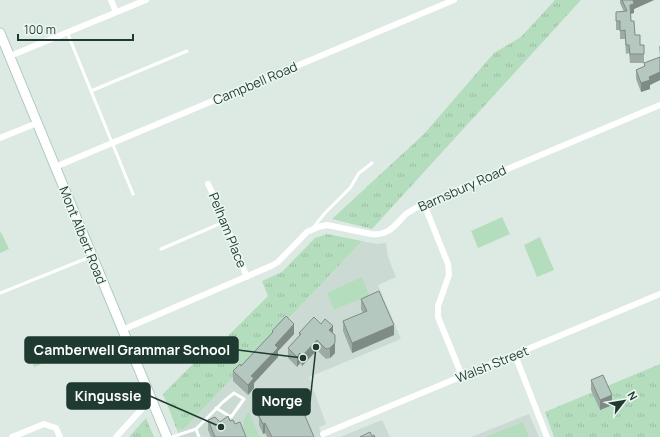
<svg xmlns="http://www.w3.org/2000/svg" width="660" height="437" font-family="Manrope,sans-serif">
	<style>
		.built { fill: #cbdad3 }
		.grass { fill: #b4ddbd }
		.park { fill: url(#park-tufts) }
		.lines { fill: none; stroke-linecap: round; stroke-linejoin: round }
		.secondary-casing { stroke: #b0cbc0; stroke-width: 11 }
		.lane { stroke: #fff; stroke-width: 3 }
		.street { stroke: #fff; stroke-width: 6 }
		.secondary { stroke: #fff; stroke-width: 9 }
		.wall { fill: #9caca4 }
		.shaded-wall { fill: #7f8c86 }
		.building { fill: #b5c8bf; stroke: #7f8c86 }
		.labels { text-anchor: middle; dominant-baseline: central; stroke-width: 3; stroke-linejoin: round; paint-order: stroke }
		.street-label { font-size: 13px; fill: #1e3a31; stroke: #edf7f2 }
		.leader { fill: none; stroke: #1e3a31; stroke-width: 1.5 }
		.callout-dot { fill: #1e3a31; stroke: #edf7f2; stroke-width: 1.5 }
		.callout { fill: #1e3a31; stroke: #1e3a31; stroke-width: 1.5 }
		.callout-label { font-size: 14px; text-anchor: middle; font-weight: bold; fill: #fff }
	</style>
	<defs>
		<pattern id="park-tufts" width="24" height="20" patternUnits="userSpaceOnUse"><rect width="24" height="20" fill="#b4ddbd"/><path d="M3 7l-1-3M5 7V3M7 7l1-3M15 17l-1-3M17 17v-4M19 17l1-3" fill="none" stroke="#9abea3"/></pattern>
	</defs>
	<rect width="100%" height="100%" fill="#ddeae4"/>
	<path class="built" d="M362,241L377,244L386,243L388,257L396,277L378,285L401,339L309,377L326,424L319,427L322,437H180L177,430L184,429Z
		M529,414L539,437H471Z
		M382,420L390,437H340Z"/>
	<path class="grass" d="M502,217L510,234L478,248L471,231Z
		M1,232L9,249L0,253V233Z
		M540,237L554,270L537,277L524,245Z
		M362,277L369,295L334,310L327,293Z
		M60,336L67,353L34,367L27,350Z
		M249,412L259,436H261L262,437H246C242,429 242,418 249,412Z
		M523,422L529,437H485Z"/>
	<path class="park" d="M555,0H581L372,229L332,219L424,134L494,53L521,37Z
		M327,234L362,241L184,429L177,430L163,394L209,348L214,353L222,345V342L268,296L262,281L282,272L315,238Z
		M660,364V437H554L545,412Z
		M146,418L154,437H129Z"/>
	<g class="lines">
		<g class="secondary-casing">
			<path id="secondary" d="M0,33L167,437"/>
		</g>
		<path class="lane" d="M67,32L133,194
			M91,91L187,51
			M313,228L325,213L350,188L359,173L372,163
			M161,249L224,222
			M0,293L90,257
			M196,429L199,437
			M172,437L196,429L223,402L234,393L244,399L231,417L216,408"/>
		<path class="street" d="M111,0L116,12
			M10,56L146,0
			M0,138L37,123
			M55,167L454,0
			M208,184L214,196L247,277
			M424,204L448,264L449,275L438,306V317L462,376
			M122,330L271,266L278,262L307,232L318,227L327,225L371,234C389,236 395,225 406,214C412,210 417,207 424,204L660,105
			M515,355L547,437
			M323,434L660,294
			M12,437L44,424L56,428L60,437
			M116,437L151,399"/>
		<use href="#secondary" class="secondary"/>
	</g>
	<path class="wall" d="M620,0H654L634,9V13L630,14L631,21L635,35L644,54V63H630L629,53L626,54L625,39H620V30H616V12H624L620,3Z
		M659,46H660V80L650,85V89L641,92L636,79V70L644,67V63L660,57Z
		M361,299L394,335L352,353L343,331V321L363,313L361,309Z
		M272,331L294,334L278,351V357L254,383V388L248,395L233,381V371L241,366L272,333Z
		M299,333H333L335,353L330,358L326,359L317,350L302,366L300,363L297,367L288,358V348L299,336Z
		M591,380L612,405L600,410L591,390Z
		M253,396L314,437H267L265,433L263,434L259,425V419L253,406Z
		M208,420L220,422L230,421L235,424L246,437H211L208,430Z"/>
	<path class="shaded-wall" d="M633,0H654L634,9V13L630,14V5Z
		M660,72V80L650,85V89L641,92V83L649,77Z
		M294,324V334L278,351V357L254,383V388L248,395V385L251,376L275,345Z
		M394,325V335L352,353V343Z
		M333,326V336L329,330Z
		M317,340V350L302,366V356Z
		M335,343V353L330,358V348Z
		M300,353V363L297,367V357Z
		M612,395V405L600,410V400Z
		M265,423V433L263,434V424Z"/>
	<path class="building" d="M622,0H633L634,4L630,5L631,21H634L635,35H640V45H644V54H630L629,45H626L625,30L620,31V21H616V12L627,11Z
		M660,57V72L649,77L650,80L641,83L636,70L645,66L644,63Z
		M379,291L394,325L352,343L343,321L367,311L361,299Z
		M286,316L294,324L275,345L278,348L251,376L254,378L248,385L233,371L240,364L241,366L273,332L272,331Z
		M314,317L321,324L325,319L333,326L329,330L335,335V343L330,348L326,349L317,340L302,356L300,353L297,357L288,348L301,334L299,333Z
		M603,375L612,395L600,400L591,380Z
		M264,390H277L287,394L292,400L297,397L314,437H272L265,423L263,424L259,416L261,414L253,396Z
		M228,416L230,421L233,420L235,424L240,422L246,437H215L208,420L215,417L220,422Z
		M370,432L372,436L374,435L375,437H360Z"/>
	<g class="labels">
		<g class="street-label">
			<text transform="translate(255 83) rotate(-23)">Campbell Road</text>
			<text transform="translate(462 188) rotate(-24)">Barnsbury Road</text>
			<text transform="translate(228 230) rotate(68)">Pelham Place</text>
			<text transform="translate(83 235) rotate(68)">Mont Albert Road</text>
			<text transform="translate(492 364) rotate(-22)">Walsh Street</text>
		</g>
	</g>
	<path class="leader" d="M303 358L238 350M221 427L150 396M316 347L310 402"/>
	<g class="callout-dot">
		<circle cx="303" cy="358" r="4"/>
		<circle cx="221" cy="427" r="4"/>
		<circle cx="316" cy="347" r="4"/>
	</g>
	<g class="callout">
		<rect x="25" y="337" width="213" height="26" rx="4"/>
		<rect x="67" y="383" width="83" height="26" rx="4"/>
		<rect x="253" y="389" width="57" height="26" rx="4"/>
	</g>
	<g class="callout-label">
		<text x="132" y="355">Camberwell Grammar School</text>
		<text x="108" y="401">Kingussie</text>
		<text x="282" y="406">Norge</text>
	</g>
	<g transform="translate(624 401) rotate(59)" stroke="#edf7f2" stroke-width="3" paint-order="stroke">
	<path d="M0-3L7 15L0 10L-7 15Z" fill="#1e3a31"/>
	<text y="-6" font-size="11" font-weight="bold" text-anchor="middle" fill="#1e3a31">N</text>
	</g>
	<path d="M18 34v6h115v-6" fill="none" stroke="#1e3a31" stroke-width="2"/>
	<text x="24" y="34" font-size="12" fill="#1e3a31" stroke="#edf7f2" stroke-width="3" paint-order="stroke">100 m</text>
</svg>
